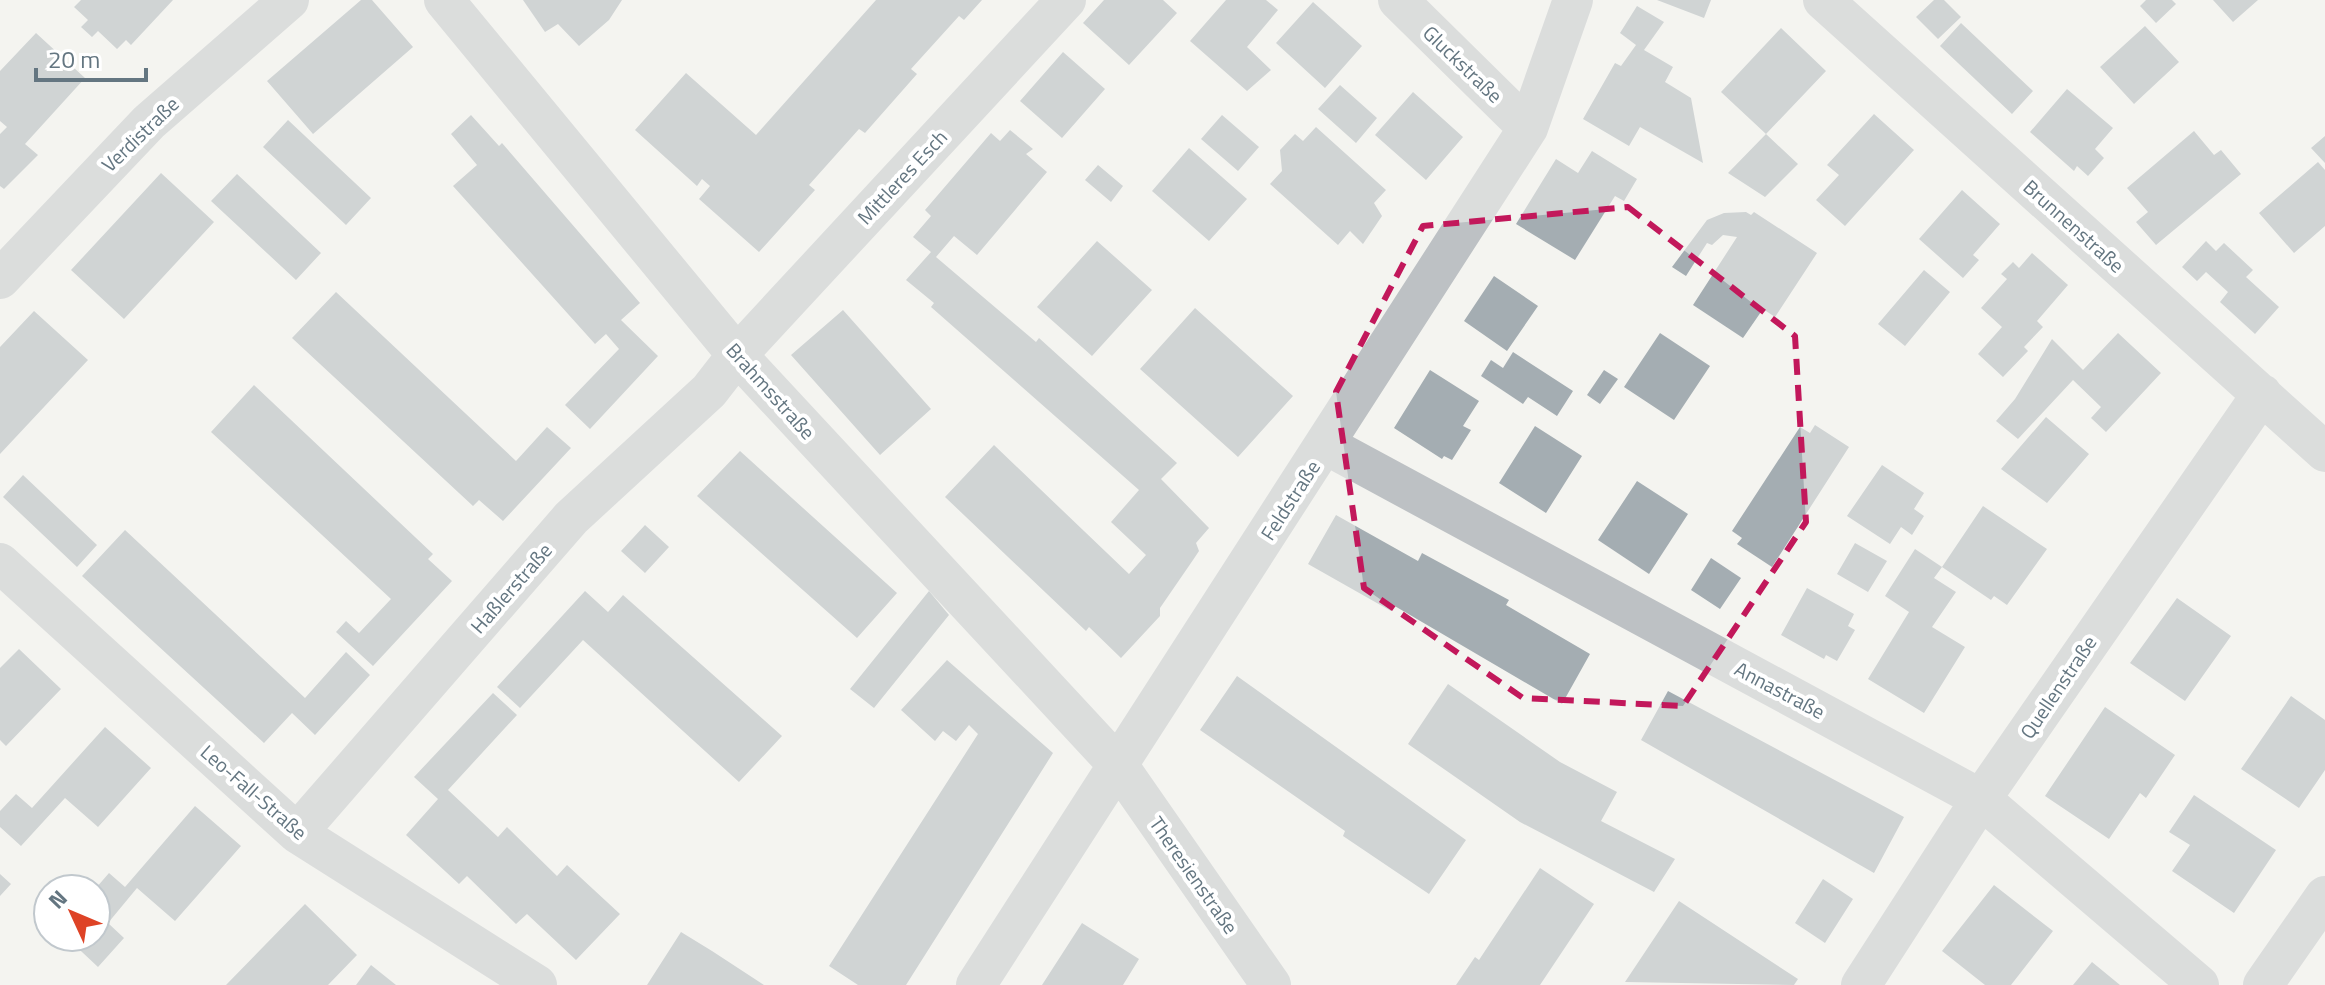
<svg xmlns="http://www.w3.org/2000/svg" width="2325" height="985" font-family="'Titillium Web',sans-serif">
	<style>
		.building { fill: #a4adb2 }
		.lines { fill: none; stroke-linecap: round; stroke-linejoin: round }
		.street { stroke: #bdc1c4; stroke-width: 40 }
		.marked { fill: none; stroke: #c2185b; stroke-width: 6; stroke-dasharray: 16 10; stroke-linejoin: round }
		.labels { text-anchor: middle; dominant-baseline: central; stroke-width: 8; stroke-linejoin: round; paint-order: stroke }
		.street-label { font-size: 20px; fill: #647681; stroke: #fff }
	</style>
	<rect width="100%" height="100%" fill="#f4f4f0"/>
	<path class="building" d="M81,0H173L131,45L126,40L117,49L98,31L92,37L81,27L88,20L74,7Z
		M361,0H372L413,47L313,134L267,81Z
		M523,0H622L609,20L579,46L558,24L545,32Z
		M876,0H982L964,20L959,16L911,69L917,74L865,133L859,129L809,185L815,190L759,252L699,199L710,186L702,179L697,186L635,130L686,73L756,135Z
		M1104,0H1163L1177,13L1129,65L1083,23Z
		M1226,0H1266L1278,10L1247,47L1271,70L1247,91L1190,41Z
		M1657,0H1711L1704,18Z
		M1934,0H1944L1961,17L1938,39L1916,17Z
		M2146,0H2172L2176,4L2156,23L2140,6Z
		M2213,0H2258L2233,22Z
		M1313,2L1362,46L1325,88L1276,43Z
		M1637,6L1664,22L1644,50L1673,67L1665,82L1691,98L1703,163L1640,127L1629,146L1583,119L1615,63L1621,66L1636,45L1620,33Z
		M1961,23L2033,91L2012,114L1940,46Z
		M2145,26L2179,62L2134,104L2100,67Z
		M1781,28L1826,71L1766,134L1798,164L1765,197L1728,173L1766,134L1721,92Z
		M36,33L85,78L25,144L38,155L4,189L0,186V134L7,127L0,121V71Z
		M1063,52L1105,89L1062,138L1020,101Z
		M1340,85L1377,118L1356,143L1318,109Z
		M2067,89L2113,128L2095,149L2104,158L2088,176L2077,166L2074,171L2030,132Z
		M1413,92L1463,137L1426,180L1375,135Z
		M1874,114L1914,150L1845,226L1816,200L1839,175L1827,165Z
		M471,115L499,146L502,143L640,303L621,320L658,356L590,429L565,405L619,349L606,334L595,344L453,186L477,165L451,134Z
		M1222,115L1259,147L1238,171L1201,139Z
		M288,120L371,198L346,225L263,147Z
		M1316,127L1386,190L1374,203L1382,216L1363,244L1350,231L1338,245L1270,184L1282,171L1280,150L1295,134L1303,141Z
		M1010,130L1033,149L1026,154L1047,172L977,255L954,236L936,257L1036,342L1039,338L1177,463L1161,479L1209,528L1196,543L1199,551L1193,560L1160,608V616L1121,658L1089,627L1086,631L945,497L994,445L1129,574L1146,555L1111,522L1139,490L931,307L934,303L906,280L931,252L913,237L931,216L925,210L991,133L1000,141Z
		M2194,131L2214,155L2221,150L2241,174L2156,245L2136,222L2148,212L2127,188Z
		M2325,136V163L2311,148Z
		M1189,148L1247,199L1209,241L1152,191Z
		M1592,151L1637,179L1624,201L1615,196L1575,260L1516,224L1556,159L1578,173Z
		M2318,162L2325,170V226L2294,253L2259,213Z
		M1098,165L1123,186L1111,202L1085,180Z
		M161,173L214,222L124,319L71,270Z
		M237,174L321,253L296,280L211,201Z
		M1962,190L2000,224L1973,255L1979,260L1963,278L1919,239Z
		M1746,212L1751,215L1754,212L1817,253L1775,317L1763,309L1743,338L1693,305L1737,237L1723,235L1712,245L1707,243L1686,276L1672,267L1707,220L1724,213Z
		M1097,241L1152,290L1092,356L1037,307Z
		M2206,241L2216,251L2224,243L2253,270L2246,277L2279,307L2255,334L2220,302L2228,292L2206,272L2197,281L2182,267Z
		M2032,253L2068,285L2037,321L2043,327L2024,347L2028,351L2003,377L1978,354L2002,327L1981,308L2007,279L2001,274L2013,262L2019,268Z
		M1924,270L1950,292L1905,346L1878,324Z
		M1494,276L1538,306L1507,351L1464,321Z
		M336,292L516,461L547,427L571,448L503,521L479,500L473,506L292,338Z
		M1195,308L1293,396L1238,457L1140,369Z
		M843,310L931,409L880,455L791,355Z
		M34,311L88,360L0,454V347Z
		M1660,333L1710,366L1674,420L1624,387Z
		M2118,333L2161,373L2106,432L2091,418L2101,407L2073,380L2018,439L1996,421L2015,399L2052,339L2083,370Z
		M1513,352L1573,391L1557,416L1528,397L1523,404L1481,376L1491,360L1503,368Z
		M1430,370L1479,401L1463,426L1471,430L1452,460L1444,456L1442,459L1394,428Z
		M1604,370L1618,379L1600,404L1587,395Z
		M254,385L433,554L428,559L452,581L373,666L336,632L346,621L359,633L391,599L211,432Z
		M2046,417L2089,454L2047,503L2001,469Z
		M1815,425L1849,447L1772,567L1737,544L1742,538L1732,531L1800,427L1810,433Z
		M1535,426L1582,456L1546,513L1499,483Z
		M740,451L897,593L857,638L697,496Z
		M1882,465L1924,493L1914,509L1924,516L1912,535L1901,527L1890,544L1847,516Z
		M23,475L97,545L77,567L3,497Z
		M1637,481L1688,514L1649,574L1598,540Z
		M1983,506L2047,549L2007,605L1994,596L1991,600L1942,567Z
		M1336,515L1418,561L1422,553L1509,600L1506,605L1590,654L1562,704L1393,605L1391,611L1308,564Z
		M645,525L669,547L645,573L621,551Z
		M125,530L305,698L346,652L370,675L315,735L292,713L264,743L82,576Z
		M1855,543L1887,561L1868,592L1837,574Z
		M1915,549L1942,567L1934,578L1956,592L1932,627L1965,647L1924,713L1868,679L1909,612L1885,596Z
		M1711,558L1741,578L1720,609L1691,590Z
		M1807,588L1854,614L1848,626L1855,630L1837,661L1826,655L1824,659L1781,635Z
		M585,591L608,612L623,595L782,736L739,782L583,640L520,708L497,687Z
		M929,591L949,615L874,708L850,689Z
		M2177,598L2231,636L2185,701L2130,663Z
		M19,649L61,689L6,746L0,740V668Z
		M947,660L1053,753L906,985H858L829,966L978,734L969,725L956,741L943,731L935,741L901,710Z
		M1237,676L1466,840L1429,894L1343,836L1345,831L1200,730Z
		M1448,684L1560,762L1617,792L1601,821L1675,859L1654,892L1520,822L1408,744Z
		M1668,691L1904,817L1874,873L1641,740Z
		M493,693L517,715L448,790L498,837L507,827L557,876L567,865L620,914L576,960L527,914L516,924L467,876L459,884L406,835L438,799L414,777Z
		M2291,696L2325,720V770L2299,808L2241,769Z
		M2105,707L2175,755L2146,798L2140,793L2109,839L2045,796Z
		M105,727L151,768L98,827L65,798L21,846L0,827V811L16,794L32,808Z
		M2194,795L2276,850L2234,913L2172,871L2190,845L2169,832Z
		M195,806L241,846L175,921L137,888L108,923L124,938L98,967L66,937H96V888L109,873L125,887Z
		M1540,868L1594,904L1540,985H1456L1475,957L1479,960Z
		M0,874L11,884L0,896Z
		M1823,879L1853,899L1825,943L1795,923Z
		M1994,885L2053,931L2011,985H1985L1942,951Z
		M1679,901L1798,979L1794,985L1625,982Z
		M305,904L357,955L328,985H226Z
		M1082,923L1139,959L1123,985H1042Z
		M681,932L712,951L764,985H647Z
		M2092,962L2120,985H2073Z
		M371,965L396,985H356Z"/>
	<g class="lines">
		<path class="street" d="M444,0L737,355L1118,765L1271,985
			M1398,0L1528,128
			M1823,0L2325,452
			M0,279L149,122L289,0
			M1326,445L1981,799L2199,985
			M0,563L297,833L537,985
			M297,833L571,518L709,391L737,355L1066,0
			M976,985L1528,128L1573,0
			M1861,985L1981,799L2262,394
			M2263,985L2325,896"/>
	</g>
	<path d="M0 0H2325V985H0ZM1628,207L1795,336L1806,522L1683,706L1523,698L1364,588L1336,392L1423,226Z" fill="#f4f4f0" fill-opacity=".55" fill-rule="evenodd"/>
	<path class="marked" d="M1628,207L1795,336L1806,522L1683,706L1523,698L1364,588L1336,392L1423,226Z"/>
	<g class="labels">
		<g class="street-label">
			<text transform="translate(1463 64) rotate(44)">Gluckstraße</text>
			<text transform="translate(140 134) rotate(-44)">Verdistraße</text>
			<text transform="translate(902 177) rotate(-47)">Mittleres Esch</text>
			<text transform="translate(2074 226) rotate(42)">Brunnenstraße</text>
			<text transform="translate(771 391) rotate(48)">Brahmsstraße</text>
			<text transform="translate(1290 500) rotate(-57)">Feldstraße</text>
			<text transform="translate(511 588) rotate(-49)">Haßlerstraße</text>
			<text transform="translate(2058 687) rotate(-56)">Quellenstraße</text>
			<text transform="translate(1780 690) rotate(28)">Annastraße</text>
			<text transform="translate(254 792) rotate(41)">Leo-Fall-Straße</text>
			<text transform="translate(1194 875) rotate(55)">Theresienstraße</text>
		</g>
	</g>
	<g transform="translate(72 913) rotate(314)"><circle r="38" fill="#ffffff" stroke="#c1c8cd" stroke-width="2"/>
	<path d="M0-6L14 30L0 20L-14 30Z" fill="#de4326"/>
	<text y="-12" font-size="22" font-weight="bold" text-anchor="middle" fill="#647681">N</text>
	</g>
	<path d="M36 68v12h110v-12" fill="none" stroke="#647681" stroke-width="4"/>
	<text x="48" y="68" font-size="24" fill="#647681" stroke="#ffffff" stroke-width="6" paint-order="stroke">20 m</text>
</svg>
